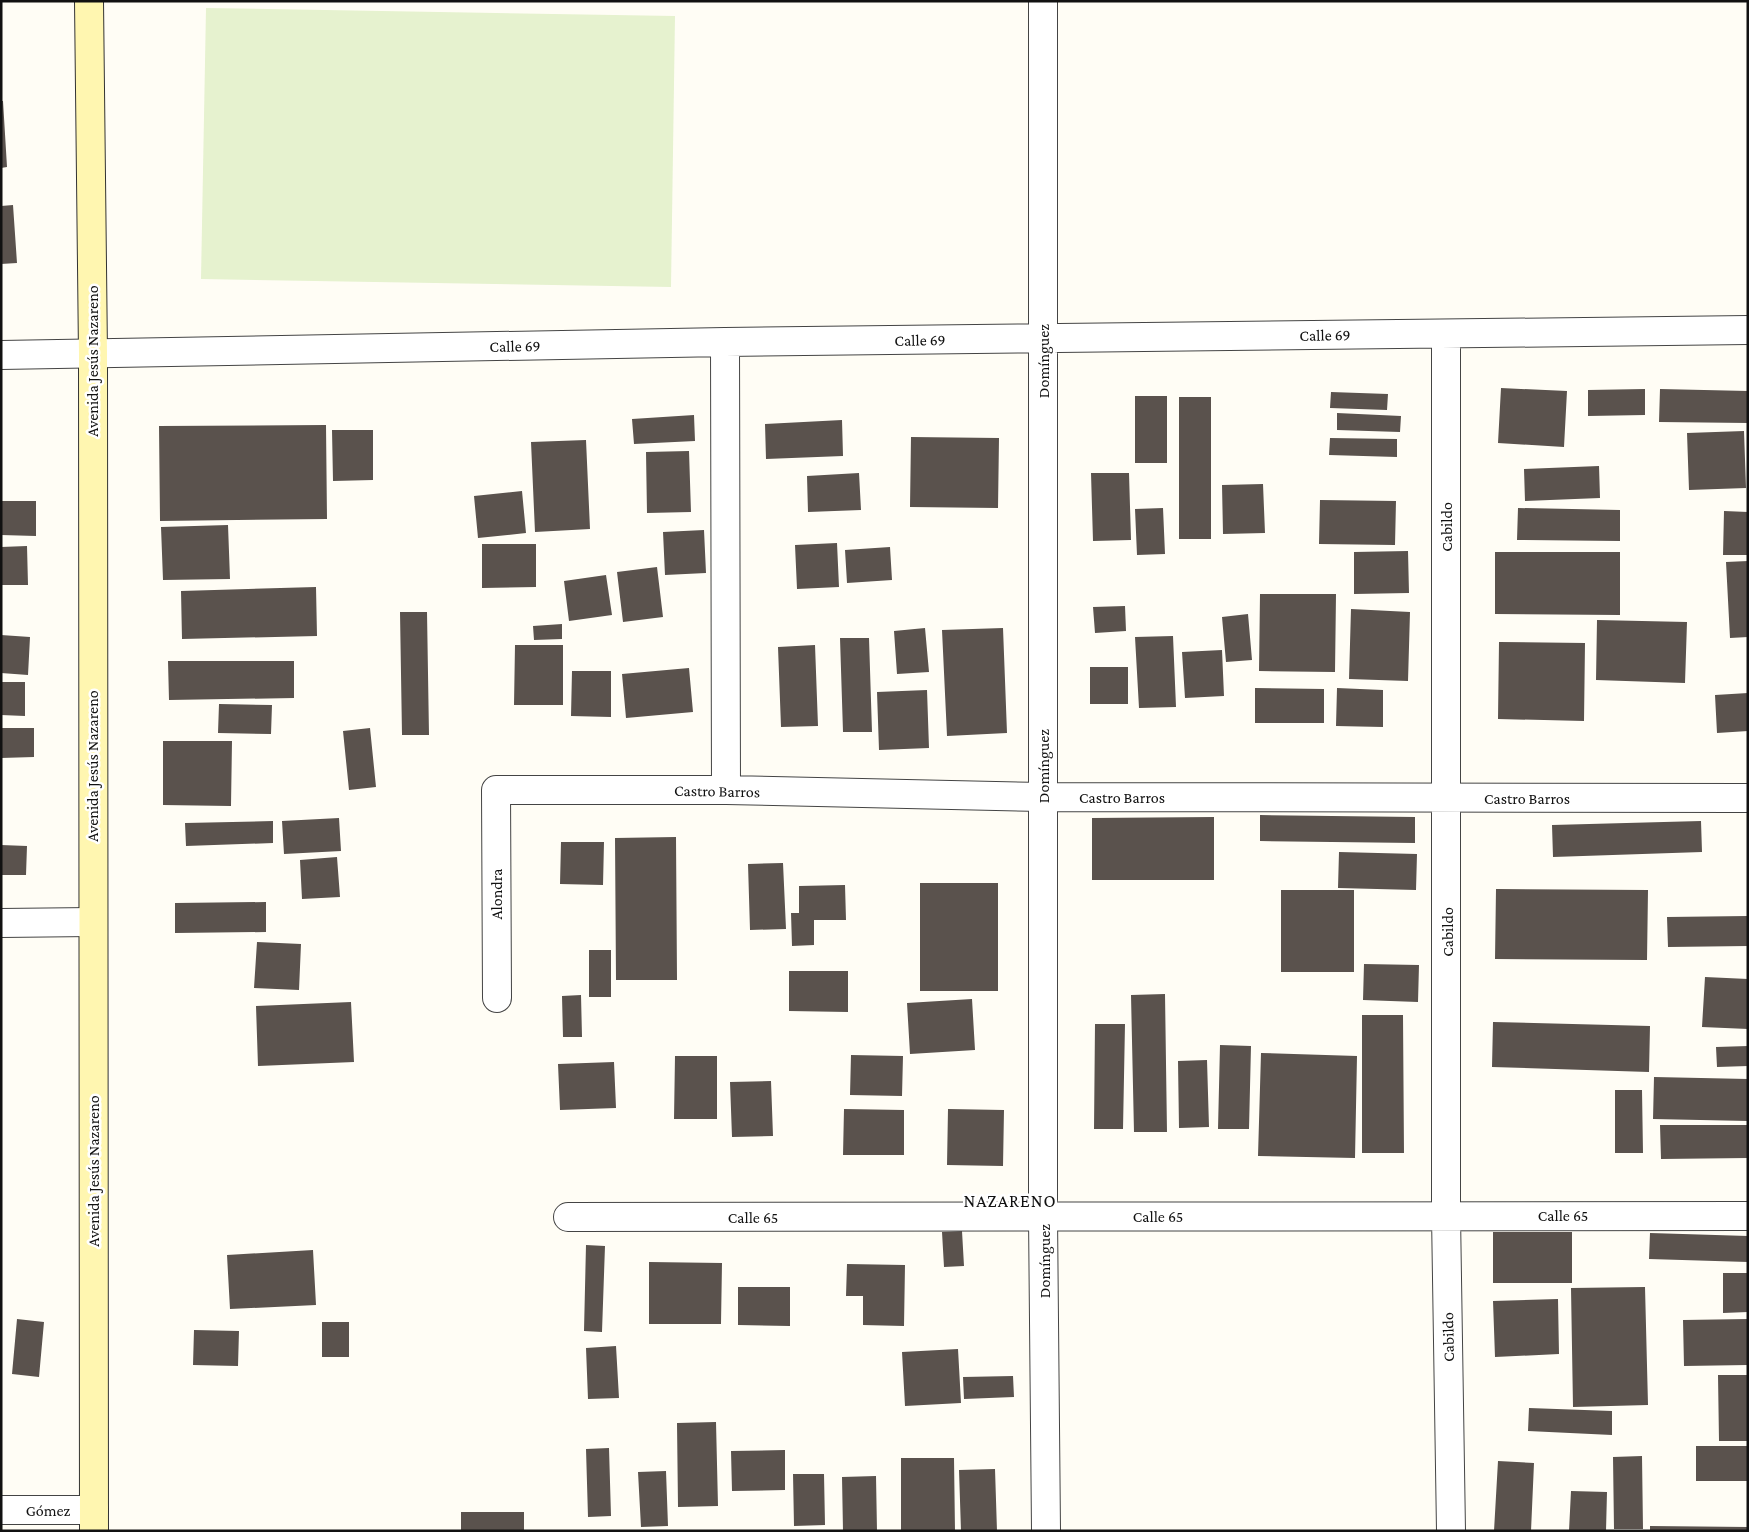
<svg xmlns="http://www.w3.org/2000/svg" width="1749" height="1532" font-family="'Crimson Pro',serif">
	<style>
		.pitch { fill: #e6f2cf }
		.building { fill: #5a524d }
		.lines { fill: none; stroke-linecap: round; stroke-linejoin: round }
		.street-casing { stroke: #444; stroke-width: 30 }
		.secondary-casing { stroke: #333; stroke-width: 30 }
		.street { stroke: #fff; stroke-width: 28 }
		.secondary { stroke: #fff6b0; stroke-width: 28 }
		.labels { text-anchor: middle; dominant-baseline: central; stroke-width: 5; stroke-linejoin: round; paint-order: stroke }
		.street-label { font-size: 16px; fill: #111; stroke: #fff }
		.neighbourhood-label { font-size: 18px; letter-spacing: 1px; fill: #111; stroke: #fff }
	</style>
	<rect width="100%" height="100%" fill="#fffdf5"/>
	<path class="pitch" d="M206,8L675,16L671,287L201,279Z"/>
	<path class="building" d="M1,101H3L7,167L1,168Z
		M13,205L17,263L1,264V206Z
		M1501,388L1567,391L1564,447L1498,443Z
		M1645,389V415L1588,416V390Z
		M1660,389L1748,391V423L1659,422Z
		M1331,392L1388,394L1387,410L1330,408Z
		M1135,396H1167V463H1135Z
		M1179,397H1211V539H1179Z
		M1337,413L1401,416L1400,432L1337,430Z
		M694,415L695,441L634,444L632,419Z
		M842,420L843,456L766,459L765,424Z
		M326,425L327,519L160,521L159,426Z
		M332,430H373V480L333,481Z
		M1744,431L1746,488L1689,490L1687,433Z
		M911,437L999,438L998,508L910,507Z
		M1330,438L1397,439V457L1329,455Z
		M586,440L590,529L535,532L531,442Z
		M689,451L691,512L647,513L646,452Z
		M1599,466L1600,498L1525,501L1524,469Z
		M859,473L861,510L808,512L807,476Z
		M1091,473H1129L1131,540L1093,541Z
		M1263,484L1265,533L1223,534L1222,485Z
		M522,491L526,533L478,538L474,496Z
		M1320,500L1396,501L1395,545L1319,544Z
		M1,501H36V536L1,535Z
		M1163,508L1165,554L1137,555L1135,509Z
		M1518,508L1620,510V541L1517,540Z
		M1724,511L1748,512V555H1723Z
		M228,525L230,579L163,580L161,527Z
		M704,530L706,573L665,575L663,532Z
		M837,543L839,587L797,589L795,545Z
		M482,544H536V587L482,588Z
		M27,546L28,585H1V547Z
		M890,547L892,580L847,583L845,550Z
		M1408,551L1409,593L1354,594V552Z
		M1495,552H1620V615L1495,614Z
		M1748,561V637L1730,638L1726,562Z
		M657,567L663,617L623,622L617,572Z
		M606,575L612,615L569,621L564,581Z
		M316,587L317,636L182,639L181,591Z
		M1260,594H1336L1335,672L1259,671Z
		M1125,606L1126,631L1095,633L1093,607Z
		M1351,609L1410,612L1408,681L1349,679Z
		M400,612H427L429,735H402Z
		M1248,614L1252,660L1226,662L1222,617Z
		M1597,620L1687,622L1685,683L1596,680Z
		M562,624V639L534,640L533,626Z
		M925,628L929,672L897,674L894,631Z
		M1003,628L1007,733L947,736L942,630Z
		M1,635L30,637L28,675L1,673Z
		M1173,636L1176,707L1139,708L1135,637Z
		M840,638H869L872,732H843Z
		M1499,642L1585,643L1584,721L1498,719Z
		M515,645H563V705H514Z
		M815,645L818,726L781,727L778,647Z
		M1222,650L1224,696L1185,698L1182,652Z
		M168,661H294V698L169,700Z
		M1090,667H1128V704H1090Z
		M689,668L693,712L626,718L622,674Z
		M572,671H611V717L571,716Z
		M1,682H25V716L1,715Z
		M1255,688L1324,689V723H1255Z
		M1337,688L1383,690V727L1336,726Z
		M927,690L929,748L879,750L877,692Z
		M1748,693V731L1717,733L1715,695Z
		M219,704L272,705L271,734L218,733Z
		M1,728H34V757L1,758Z
		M370,728L376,787L349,790L343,731Z
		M163,741H232L231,806L163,805Z
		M1260,815L1415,817V843L1260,841Z
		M1214,817V880H1092V818Z
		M339,818L341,851L284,854L282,821Z
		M273,821V843L186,846L185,823Z
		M1701,821L1702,852L1553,857L1552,825Z
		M676,837L677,980H616L615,838Z
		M561,842H604L603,885L560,884Z
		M1,845L27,846L26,875H1Z
		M1339,852L1417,854L1416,890L1338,888Z
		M337,857L340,897L302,899L300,860Z
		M783,863L786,929L750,930L748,864Z
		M920,883H998V991H920Z
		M845,885L846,920H814V945L792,946L791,913H799V886Z
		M1496,889L1648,890L1647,960L1495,959Z
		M1281,890H1354V972H1281Z
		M266,902V932L175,933V903Z
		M1748,916V946L1668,947L1667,917Z
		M257,942L301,944L299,990L254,988Z
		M589,950H611V997H589Z
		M1364,964L1419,965L1418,1002L1363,1000Z
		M789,971H848V1012L789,1011Z
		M1705,977L1748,979V1029L1702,1027Z
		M1165,994L1167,1132H1134L1131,995Z
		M581,995L582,1037H563L562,996Z
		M972,999L975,1050L910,1054L907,1003Z
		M351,1002L354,1062L258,1066L256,1006Z
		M1362,1015H1403L1404,1153H1362Z
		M1493,1022L1650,1026L1649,1072L1492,1067Z
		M1095,1024H1125L1123,1129H1094Z
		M1220,1045L1251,1046L1249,1129H1218Z
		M1748,1046V1066L1717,1067L1716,1047Z
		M1261,1053L1357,1056L1355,1158L1258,1156Z
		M851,1055L903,1056L902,1096L850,1095Z
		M675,1056H717V1119H674Z
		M1207,1060L1209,1127L1179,1128L1178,1061Z
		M614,1062L616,1108L560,1110L558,1064Z
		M1654,1077L1748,1079V1121L1653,1119Z
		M771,1081L773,1136L732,1137L730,1082Z
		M1615,1090H1642L1643,1153H1615Z
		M844,1109L904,1110V1155H843Z
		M948,1109L1004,1110L1003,1166L947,1165Z
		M1660,1125H1748V1158L1661,1159Z
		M962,1231L964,1266L944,1267L942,1232Z
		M1493,1232H1572V1283H1493Z
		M1650,1233L1748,1236V1262L1649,1259Z
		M586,1245L605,1246L602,1332L584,1331Z
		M313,1250L316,1305L230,1309L227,1255Z
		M649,1262L722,1263L721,1324H649Z
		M847,1264L905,1265L904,1326L863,1325V1296H846Z
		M1723,1273H1748V1312L1723,1313Z
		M738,1287H790V1326L738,1325Z
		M1645,1287L1648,1405L1573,1407L1571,1288Z
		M1558,1299L1559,1354L1495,1357L1493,1301Z
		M17,1319L44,1322L39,1377L12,1374Z
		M1748,1319V1365L1684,1366L1683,1320Z
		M322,1322H349V1357H322Z
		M194,1330L239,1331L238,1366L193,1365Z
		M616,1346L619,1398L588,1399L586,1348Z
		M958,1349L961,1403L905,1406L902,1352Z
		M1718,1375H1748V1441H1719Z
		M1013,1376L1014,1397L964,1399L963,1377Z
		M1529,1408L1612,1411V1435L1528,1431Z
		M716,1422L718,1506L678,1507L677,1423Z
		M1696,1446H1748V1481H1696Z
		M609,1448L611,1516L588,1517L586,1449Z
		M785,1450V1490L732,1491L731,1451Z
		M1642,1456L1643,1529H1614L1613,1457Z
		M901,1458H954L955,1531H901Z
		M1498,1461L1534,1463L1531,1531H1494Z
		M995,1469L997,1531H961L959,1470Z
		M666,1471L668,1526L641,1527L638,1472Z
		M793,1474H824L825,1525L794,1526Z
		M876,1476L877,1531H843L842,1477Z
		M1571,1491L1607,1492L1606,1531H1569Z
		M461,1512H524V1531H461Z
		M1650,1526L1748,1527V1531H1650Z"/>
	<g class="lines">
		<g class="street-casing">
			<path id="street" d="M1043,1V1216L1046,1531
				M1446,334V1215L1451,1531
				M725,342L726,790
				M1,355L725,342L1748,330
				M1,923L92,922
				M497,998L496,790H726L1043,797L1748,798
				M568,1217L1748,1216
				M1,1510H94"/>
		</g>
		<g class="secondary-casing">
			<path id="secondary" d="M89,1L93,354L94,1531"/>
		</g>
		<use href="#street" class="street"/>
		<use href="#secondary" class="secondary"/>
	</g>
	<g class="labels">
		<g class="street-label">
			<text transform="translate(1325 335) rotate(-1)">Calle 69</text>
			<text transform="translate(920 340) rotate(-1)">Calle 69</text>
			<text transform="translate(515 346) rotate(-1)">Calle 69</text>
			<text transform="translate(92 361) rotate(-90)">Avenida Jesús Nazareno</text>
			<text transform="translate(1043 361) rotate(-90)">Domínguez</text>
			<text transform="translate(1446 527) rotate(-90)">Cabildo</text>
			<text transform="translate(92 766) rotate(-90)">Avenida Jesús Nazareno</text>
			<text transform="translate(1043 766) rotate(-90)">Domínguez</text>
			<text transform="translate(717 791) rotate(1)">Castro Barros</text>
			<text x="1122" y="797">Castro Barros</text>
			<text x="1527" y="798">Castro Barros</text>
			<text transform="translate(496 894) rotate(-90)">Alondra</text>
			<text transform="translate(1447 932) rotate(-90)">Cabildo</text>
			<text transform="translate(93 1171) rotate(-90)">Avenida Jesús Nazareno</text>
			<text x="1563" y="1215">Calle 65</text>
			<text x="1158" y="1216">Calle 65</text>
			<text x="753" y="1217">Calle 65</text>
			<text transform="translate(1044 1261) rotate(-90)">Domínguez</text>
			<text transform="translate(1448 1337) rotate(-91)">Cabildo</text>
			<text x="48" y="1510">Gómez</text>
		</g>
		<g class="neighbourhood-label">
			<text x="1010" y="1201">NAZARENO</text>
		</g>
	</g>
	<rect width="1749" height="1532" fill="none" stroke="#111111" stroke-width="5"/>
</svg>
